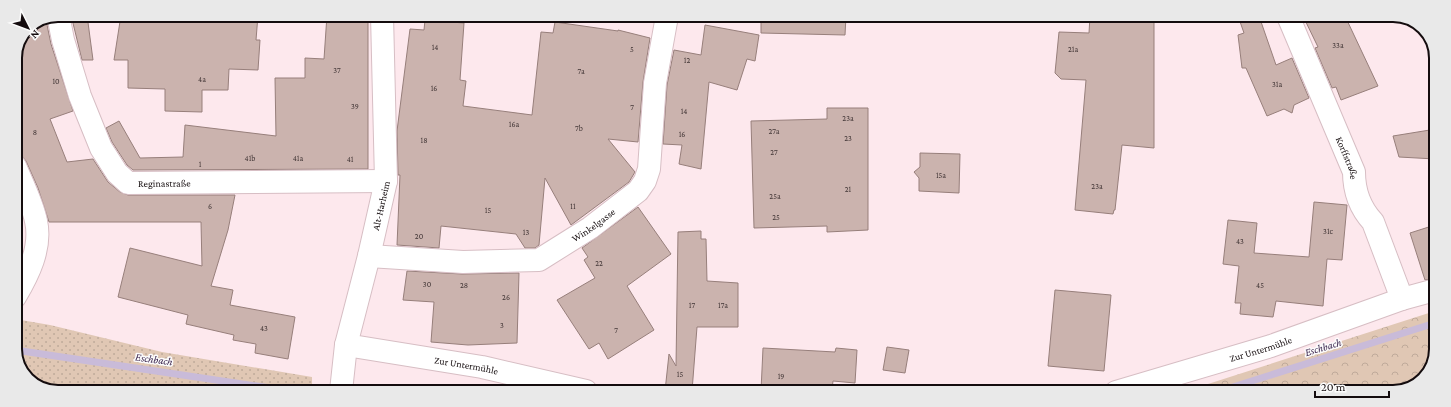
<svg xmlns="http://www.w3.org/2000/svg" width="1451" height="407" font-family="'Crimson Pro',serif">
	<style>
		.grass { fill: url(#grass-dots) }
		.forest { fill: url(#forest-crowns) }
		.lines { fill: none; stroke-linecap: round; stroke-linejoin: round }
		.stream { stroke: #c9bbd9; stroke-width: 7 }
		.building { fill: #cbb3ae; stroke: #977f7b }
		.minor-casing { stroke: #d7bec4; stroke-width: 24 }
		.minor { stroke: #fff; stroke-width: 22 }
		.labels { text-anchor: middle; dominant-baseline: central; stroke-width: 3; stroke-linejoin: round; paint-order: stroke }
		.number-label { font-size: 8px; fill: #423636 }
		.street-label { font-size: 10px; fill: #140c0e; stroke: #fcfcfc }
		.water-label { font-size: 11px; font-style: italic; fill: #3b254e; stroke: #fcfcfc }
		.rim { fill: none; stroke: #140c0e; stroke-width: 2 }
	</style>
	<defs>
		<pattern id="grass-dots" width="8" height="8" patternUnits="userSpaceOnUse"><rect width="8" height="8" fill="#e0c7b4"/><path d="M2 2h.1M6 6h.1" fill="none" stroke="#bfaa9a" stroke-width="1.8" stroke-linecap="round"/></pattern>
		<pattern id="forest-crowns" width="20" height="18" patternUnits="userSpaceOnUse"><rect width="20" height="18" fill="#e0c7b4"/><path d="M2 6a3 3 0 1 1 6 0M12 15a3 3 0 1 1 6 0" fill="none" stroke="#bfaa9a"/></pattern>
	</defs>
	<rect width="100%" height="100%" fill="#fde8ed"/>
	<path class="grass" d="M15,319L50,325L162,352L312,377V391H47L26,377L15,352Z"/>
	<path class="forest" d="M1435,311V360L1419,383L1393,392H1183Z"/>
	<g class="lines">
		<path class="stream" d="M15,350L290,391
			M1217,392L1435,323"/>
	</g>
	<path class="building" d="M71,15H87L93,60H82Z
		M121,15H258L256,40H260L258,70L229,69L228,90H202V112L165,111V89L128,88V60H114Z
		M327,15H368V169L133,170L127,165L112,142L106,128L119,121L140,158L183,157L185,125L276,136L275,78H305V58L324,59Z
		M761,16H846L845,35L761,33Z
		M1090,16H1154V148L1122,145L1115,210H1114L1113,214L1075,210L1086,80L1061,79L1055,73L1059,32L1089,33Z
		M1238,16H1259L1276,65L1292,58L1309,98L1294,105L1292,113L1284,109L1267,116L1246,68H1242L1238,35L1244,33Z
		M1303,16H1345L1378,86L1341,100L1336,87L1332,88L1315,48L1318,47Z
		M46,20L51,44L73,111L50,119L67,162L93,159L108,182L120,192L128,195H235L228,230L211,286L233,290L230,305L295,317L288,359L255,353L256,344L233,340L234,335L186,324L188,315L118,297L130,248L202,266L201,222H49L38,188L26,161L21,155L15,140V58L28,28Z
		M425,20L464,23L460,80L466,81L463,106L532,115L541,32L553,33L555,22L618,31V30L650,38L643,82L638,142L608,139L635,172L629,182L571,225L545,178L539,245L535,248H525L516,234L441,226L439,248L397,245L400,175H398L397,131L410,29L424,30Z
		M705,25L759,35L755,61L747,59L737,90L709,82L701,169L679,164L682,145L663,144L667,85L674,50L701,55Z
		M827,108H868V230L827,232V226L754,228L751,121L827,119Z
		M1436,129L1435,159L1399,157L1393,136Z
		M920,153L960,154L959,193L919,191V178L914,172L920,167Z
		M1314,202L1347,205L1342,260L1327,259L1323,306L1276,301L1273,317L1240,314L1241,303H1235L1239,266L1223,264L1228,220L1257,223L1254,253L1309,257Z
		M638,207L671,254L627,286L654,330L608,359L599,343L589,349L557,300L595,278L584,260L588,257L582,248Z
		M1435,225V278L1425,280L1410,233Z
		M701,231V239H706L707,281L738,283V327H697L692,391H665L669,354L676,366L678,232Z
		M407,271L462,274L519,273L517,343L468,345L431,342L434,302L403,300Z
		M1055,290L1111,295L1104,371L1048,366Z
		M887,347L909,350L905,373L883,370Z
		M763,348L835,352L836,348L857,350L855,383L833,381L832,390L799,387L800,391H761Z"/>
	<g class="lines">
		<g class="minor-casing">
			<g id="minor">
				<path id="s1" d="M58,15L63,40L80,96L101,148L117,173L128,183L386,181"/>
				<path id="s2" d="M1288,16L1354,172C1354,191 1360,208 1373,222L1402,299"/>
				<path d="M15,166C22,183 32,202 36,221C42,248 28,275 15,297"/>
				<path id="s3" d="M369,256L463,262L539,260L590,228L638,191L645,181L649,169L655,83L667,16"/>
				<path id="s4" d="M346,345L482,367L586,391"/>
				<path id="s5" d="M341,391L346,345L369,256L386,181L382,15"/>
				<path id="s6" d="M1116,392L1271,346L1402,299L1435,290"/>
			</g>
		</g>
		<use href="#minor" class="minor"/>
	</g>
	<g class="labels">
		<g class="number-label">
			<text x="1338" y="45">33a</text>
			<text x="435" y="47">14</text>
			<text x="632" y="49">5</text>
			<text x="1073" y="49">21a</text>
			<text x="687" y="60">12</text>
			<text x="337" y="70">37</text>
			<text x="581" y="71">7a</text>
			<text x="202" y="79">4a</text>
			<text x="56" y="81">10</text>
			<text x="1277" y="84">31a</text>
			<text x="434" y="88">16</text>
			<text x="355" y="106">39</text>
			<text x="632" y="107">7</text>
			<text x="684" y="111">14</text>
			<text x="848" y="118">23a</text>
			<text x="514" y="124">16a</text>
			<text x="579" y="128">7b</text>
			<text x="774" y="131">27a</text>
			<text x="35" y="132">8</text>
			<text x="682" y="134">16</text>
			<text x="848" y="138">23</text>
			<text x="424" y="140">18</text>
			<text x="774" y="152">27</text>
			<text x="250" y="158">41b</text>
			<text x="298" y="158">41a</text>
			<text x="350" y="159">41</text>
			<text x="200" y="164">1</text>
			<text x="941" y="175">15a</text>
			<text x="1097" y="186">23a</text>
			<text x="848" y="189">21</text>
			<text x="775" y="196">25a</text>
			<text x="210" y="206">6</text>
			<text x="573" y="206">11</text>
			<text x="488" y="210">15</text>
			<text x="776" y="217">25</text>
			<text x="1328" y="231">31c</text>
			<text x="526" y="232">13</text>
			<text x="419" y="236">20</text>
			<text x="1240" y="241">43</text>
			<text x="599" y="263">22</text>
			<text x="427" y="284">30</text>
			<text x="464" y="285">28</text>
			<text x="1260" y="285">45</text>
			<text x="506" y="297">26</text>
			<text x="692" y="305">17</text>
			<text x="723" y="305">17a</text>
			<text x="502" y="325">3</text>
			<text x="264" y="328">43</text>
			<text x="616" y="330">7</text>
			<text x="680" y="374">15</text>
			<text x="781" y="376">19</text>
		</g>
		<g class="street-label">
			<text stroke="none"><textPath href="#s2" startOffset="154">Korffstraße</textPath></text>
			<text stroke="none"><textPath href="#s1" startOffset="221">Reginastraße</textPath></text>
			<text stroke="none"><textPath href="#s5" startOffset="190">Alt-Harheim</textPath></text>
			<text stroke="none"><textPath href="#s3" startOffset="235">Winkelgasse</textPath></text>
			<text stroke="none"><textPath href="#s6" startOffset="151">Zur Untermühle</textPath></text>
			<text stroke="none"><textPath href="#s4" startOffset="122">Zur Untermühle</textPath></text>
		</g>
		<g class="water-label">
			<text transform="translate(1323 347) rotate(-17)">Eschbach</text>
			<text transform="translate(154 359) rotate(8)">Eschbach</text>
		</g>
	</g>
	<path d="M0 0H1451V407H0ZM58 22H1393A36 36 0 0 1 1429 58V349A36 36 0 0 1 1393 385H58A36 36 0 0 1 22 349V58A36 36 0 0 1 58 22Z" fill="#e9e9e9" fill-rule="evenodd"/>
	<path class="rim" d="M58 22H1393A36 36 0 0 1 1429 58V349A36 36 0 0 1 1393 385H58A36 36 0 0 1 22 349V58A36 36 0 0 1 58 22Z"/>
	<g transform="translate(28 28) rotate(132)" stroke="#fcfcfc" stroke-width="3" paint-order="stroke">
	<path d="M0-3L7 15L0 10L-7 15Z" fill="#140c0e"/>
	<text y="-6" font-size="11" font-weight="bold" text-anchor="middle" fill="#140c0e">N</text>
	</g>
	<path d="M1315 391v6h74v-6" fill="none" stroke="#140c0e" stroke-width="2"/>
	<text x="1321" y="391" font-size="12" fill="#140c0e" stroke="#fcfcfc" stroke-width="3" paint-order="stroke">20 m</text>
</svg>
